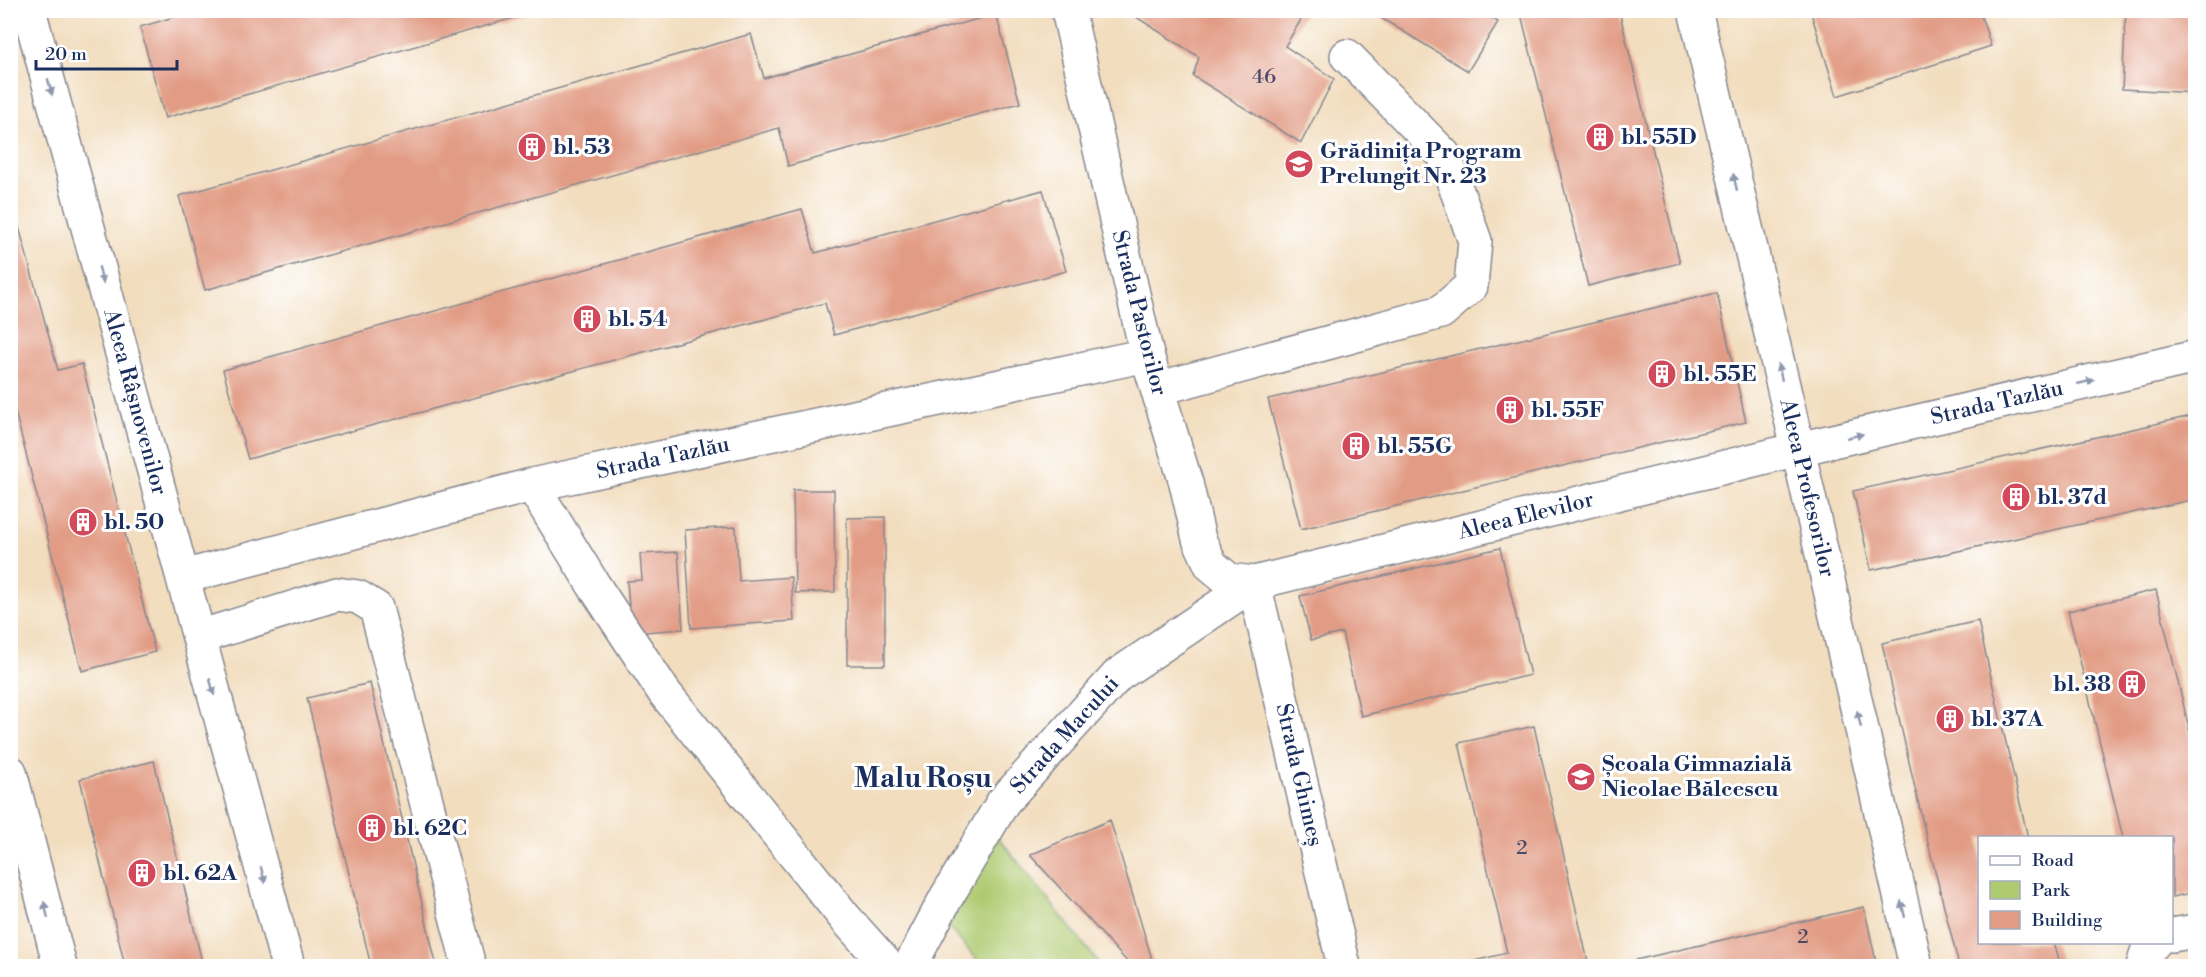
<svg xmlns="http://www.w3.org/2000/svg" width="2206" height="977" font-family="'Libre Bodoni',serif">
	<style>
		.green { fill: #afcb71; stroke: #657d68; stroke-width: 1.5 }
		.building { fill: #e29c85 }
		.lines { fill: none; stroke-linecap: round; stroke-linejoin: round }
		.minor-casing { stroke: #86868e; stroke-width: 36 }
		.minor { stroke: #fff; stroke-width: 33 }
		.oneway { fill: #8d97ae }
		.labels { text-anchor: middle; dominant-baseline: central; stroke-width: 6; stroke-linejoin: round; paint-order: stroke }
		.number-label { font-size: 20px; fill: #4d4a68 }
		.poi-label { font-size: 22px; font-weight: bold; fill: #1b2f5e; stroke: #fff; text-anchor: start }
		.street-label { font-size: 22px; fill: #1b2f5e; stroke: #fff }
		.district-label { font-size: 28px; font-weight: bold; fill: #1b2f5e; stroke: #fff }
	</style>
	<rect width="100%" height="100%" fill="#fff"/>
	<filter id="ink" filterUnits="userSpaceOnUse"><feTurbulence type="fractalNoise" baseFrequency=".0167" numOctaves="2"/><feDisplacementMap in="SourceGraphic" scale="12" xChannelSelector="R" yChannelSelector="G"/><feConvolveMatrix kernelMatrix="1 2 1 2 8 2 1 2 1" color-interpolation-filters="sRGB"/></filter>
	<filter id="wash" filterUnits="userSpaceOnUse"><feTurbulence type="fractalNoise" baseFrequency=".008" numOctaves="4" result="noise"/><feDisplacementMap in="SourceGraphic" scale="24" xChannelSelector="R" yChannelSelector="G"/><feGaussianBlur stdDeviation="1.35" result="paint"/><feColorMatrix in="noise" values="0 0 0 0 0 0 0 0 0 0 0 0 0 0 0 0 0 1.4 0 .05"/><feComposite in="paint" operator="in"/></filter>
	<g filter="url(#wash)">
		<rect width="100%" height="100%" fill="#f2ddbe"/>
		<path class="green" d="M995,833L1101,966H983L945,924Z"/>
		<g id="blocks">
			<path class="building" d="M198,10H538V11L165,118L140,27Z
				M1136,10H1307L1285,46L1334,79L1301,143L1193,76L1199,57L1133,15Z
				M1368,10H1479L1498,22L1468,71Z
				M1520,10H1619L1680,263L1588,286Z
				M1810,10H1979L1991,46L1837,96Z
				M2126,10H2196V93L2122,89Z
				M996,14L1020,103L788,166L779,128L205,290L179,196L751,34L764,78Z
				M1043,190L1066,271L834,335L825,303L248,459L223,370L802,209L815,253Z
				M10,194L58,370L82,364L155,652L82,671L10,392Z
				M1717,293L1746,422L1301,529L1268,399Z
				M2196,415V499L1871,570L1853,491Z
				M793,490H834L835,592L795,593Z
				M885,517V665H847V518Z
				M736,527L739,581L791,577L794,621L691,628L685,530Z
				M1500,548L1530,675L1361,716L1342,633L1311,640L1300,596Z
				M678,552L683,629L631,633L627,581L642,580L640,554Z
				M2156,590L2196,757V892L2172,897V838H2123L2068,611Z
				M1978,621L2028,838H1980V942H2054L2061,966H1959L1922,819L1882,643Z
				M370,683L435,959L437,966H371L307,698Z
				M1534,726L1589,966H1454L1507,953L1459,743Z
				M154,761L203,966H125L80,779Z
				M1110,820L1154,966H1131L1030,855Z
				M1864,907L1877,966H1610Z"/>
		</g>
	</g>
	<g filter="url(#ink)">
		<use href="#blocks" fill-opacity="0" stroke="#86868e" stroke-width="1.5"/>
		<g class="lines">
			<g class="minor-casing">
				<path id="minor" d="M29,10L288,966
					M1068,10L1147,355L1186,483L1199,539L1211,565L1229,580L1254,583
					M1695,10L1798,449L1916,966
					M1157,389L1441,312L1471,286L1475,241L1444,155L1347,56
					M532,485L593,584L664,692L846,919L888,966
					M183,577L532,485L1147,355
					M1254,583L1344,966
					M199,637L337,594L358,597L376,608L469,966
					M10,772L60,966
					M2172,935L2196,931
					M910,966L946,898L1003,802L1118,675L1254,583L1798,449L2196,357
					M2143,966L2148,949L2155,942"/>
			</g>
			<use href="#minor" class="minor"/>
		</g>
		<defs><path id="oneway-solid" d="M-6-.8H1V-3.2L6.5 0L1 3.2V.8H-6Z" transform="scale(1.5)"/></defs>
		<g class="oneway">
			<use href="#oneway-solid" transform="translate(50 87) rotate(75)"/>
			<use href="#oneway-solid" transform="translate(1735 182) rotate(-103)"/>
			<use href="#oneway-solid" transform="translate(101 275) rotate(75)"/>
			<use href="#oneway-solid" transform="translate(1780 372) rotate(-103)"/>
			<use href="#oneway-solid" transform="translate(2086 382) rotate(-13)"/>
			<use href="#oneway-solid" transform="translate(1855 436) rotate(-13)"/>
			<use href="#oneway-solid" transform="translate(212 687) rotate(75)"/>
			<use href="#oneway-solid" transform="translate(1859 719) rotate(-103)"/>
			<use href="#oneway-solid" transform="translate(263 875) rotate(75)"/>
			<use href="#oneway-solid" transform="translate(1903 909) rotate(-103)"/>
			<use href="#oneway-solid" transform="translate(46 910) rotate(-104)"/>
		</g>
	</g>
	<defs>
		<g id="building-disc" transform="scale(1.5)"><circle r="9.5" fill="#d1495b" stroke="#fff"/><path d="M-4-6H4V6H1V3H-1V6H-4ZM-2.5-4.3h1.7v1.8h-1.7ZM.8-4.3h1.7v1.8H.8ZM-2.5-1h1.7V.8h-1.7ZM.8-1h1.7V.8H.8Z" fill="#fff"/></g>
		<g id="school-disc" transform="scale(1.5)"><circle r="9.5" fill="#d1495b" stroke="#fff"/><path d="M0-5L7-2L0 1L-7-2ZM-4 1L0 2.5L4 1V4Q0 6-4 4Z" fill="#fff"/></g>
	</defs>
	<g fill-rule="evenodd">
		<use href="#building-disc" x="1600" y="137"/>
		<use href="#building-disc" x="532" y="147"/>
		<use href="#school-disc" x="1299" y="164"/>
		<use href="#building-disc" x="587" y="319"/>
		<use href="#building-disc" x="1662" y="374"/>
		<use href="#building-disc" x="1510" y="410"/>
		<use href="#building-disc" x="1356" y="446"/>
		<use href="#building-disc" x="2016" y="497"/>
		<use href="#building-disc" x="83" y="522"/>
		<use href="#building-disc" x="2132" y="684"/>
		<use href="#building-disc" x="1950" y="719"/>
		<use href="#school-disc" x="1581" y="777"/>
		<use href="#building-disc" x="372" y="828"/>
		<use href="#building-disc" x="142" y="873"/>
	</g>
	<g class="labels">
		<g class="number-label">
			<text x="1264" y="77">46</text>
			<text x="1522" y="848">2</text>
			<text x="1803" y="937">2</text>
		</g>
		<g class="poi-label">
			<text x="1621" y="137">bl. 55D</text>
			<text x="553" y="147">bl. 53</text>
			<text x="1320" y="151">Grădinița Program<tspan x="1320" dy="25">Prelungit Nr. 23</tspan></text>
			<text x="608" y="319">bl. 54</text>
			<text x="1683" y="374">bl. 55E</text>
			<text x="1531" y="410">bl. 55F</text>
			<text x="1377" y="446">bl. 55G</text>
			<text x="2037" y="497">bl. 37d</text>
			<text x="104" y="522">bl. 50</text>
			<text x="2111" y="684" text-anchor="end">bl. 38</text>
			<text x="1971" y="719">bl. 37A</text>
			<text x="1602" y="764">Școala Gimnazială<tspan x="1602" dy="25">Nicolae Bălcescu</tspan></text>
			<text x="393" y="828">bl. 62C</text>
			<text x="163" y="873">bl. 62A</text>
		</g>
		<g class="street-label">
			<text transform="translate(1139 313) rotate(76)">Strada Pastorilor</text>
			<text transform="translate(135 402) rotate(75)">Aleea Râșnovenilor</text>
			<text transform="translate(1997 403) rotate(-13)">Strada Tazlău</text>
			<text transform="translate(663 458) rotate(-12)">Strada Tazlău</text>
			<text transform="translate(1807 488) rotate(77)">Aleea Profesorilor</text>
			<text transform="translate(1526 516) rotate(-14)">Aleea Elevilor</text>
			<text transform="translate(1065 735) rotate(-48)">Strada Macului</text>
			<text transform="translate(1299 775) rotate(77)">Strada Ghimeș</text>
		</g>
		<g class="district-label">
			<text x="923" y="778">Malu Roșu</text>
		</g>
	</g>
	<rect width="2206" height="977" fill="none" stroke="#fff" stroke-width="36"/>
	<rect x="1978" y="836" width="195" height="108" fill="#ffffff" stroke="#a4acbf" stroke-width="1.5"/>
	<rect x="1990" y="856" width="30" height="9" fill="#ffffff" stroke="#a4acbf" stroke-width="1.5"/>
	<text x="2032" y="866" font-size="18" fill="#1b2f5e">Road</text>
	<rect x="1990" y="881" width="30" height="18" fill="#afcb71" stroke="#a4acbf" stroke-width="1.5"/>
	<text x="2032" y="896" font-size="18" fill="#1b2f5e">Park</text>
	<rect x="1990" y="911" width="30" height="18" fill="#e29c85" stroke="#a4acbf" stroke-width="1.5"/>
	<text x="2032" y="926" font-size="18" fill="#1b2f5e">Building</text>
	<path d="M36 60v9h141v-9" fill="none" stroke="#1b2f5e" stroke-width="3"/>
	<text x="45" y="60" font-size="18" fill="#1b2f5e" stroke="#ffffff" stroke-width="4.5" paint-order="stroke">20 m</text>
</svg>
